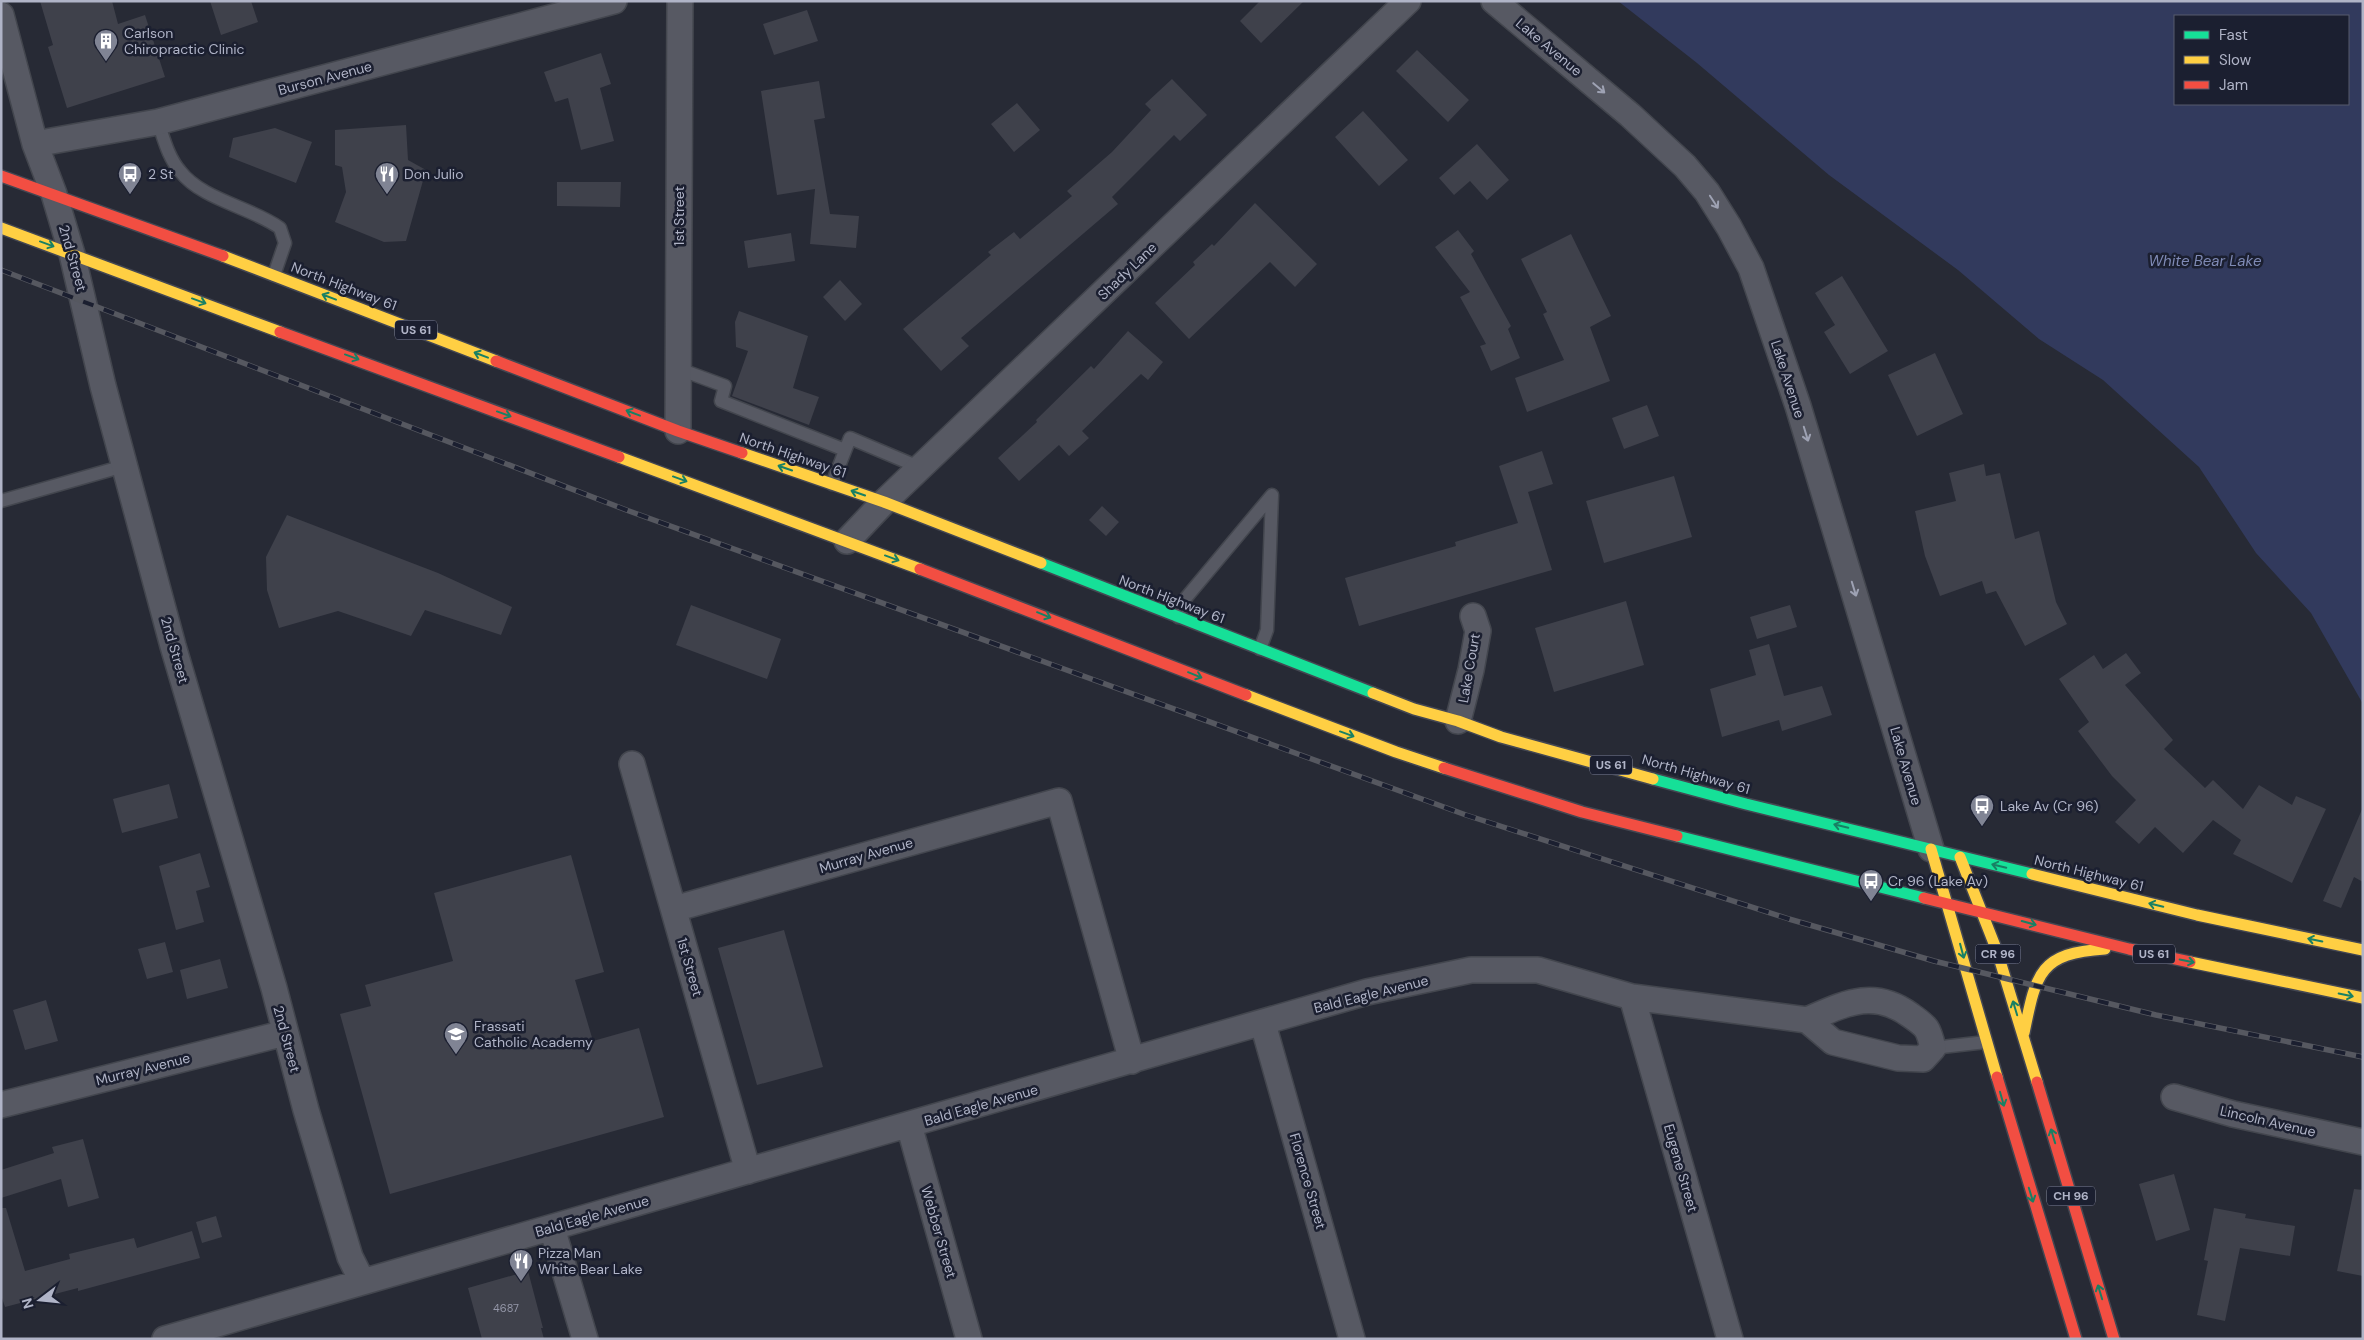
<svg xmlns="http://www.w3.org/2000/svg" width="2364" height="1340" font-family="'DM Sans',sans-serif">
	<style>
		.water { fill: #323a5d; fill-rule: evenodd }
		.building { fill: #3f414b }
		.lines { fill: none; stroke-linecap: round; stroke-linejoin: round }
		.lane-casing { stroke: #43464e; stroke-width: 15 }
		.street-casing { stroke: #43464e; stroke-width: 28 }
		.fast-casing { stroke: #444752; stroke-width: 14 }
		.slow-casing { stroke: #444752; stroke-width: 14 }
		.jam-casing { stroke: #444752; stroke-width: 14 }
		.lane { stroke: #575963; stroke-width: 12 }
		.street { stroke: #575963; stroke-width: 25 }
		.fast { stroke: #16e098; stroke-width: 11 }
		.slow { stroke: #ffcf43; stroke-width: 11 }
		.jam { stroke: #f24e42; stroke-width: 11 }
		.rail-casing { stroke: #565860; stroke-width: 5.5 }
		.rail { stroke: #1b1f30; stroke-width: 4; stroke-dasharray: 11; stroke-linecap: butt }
		.oneway { stroke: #9ea2b3 }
		.oneway2 { stroke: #188064 }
		.labels { text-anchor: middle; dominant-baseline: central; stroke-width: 5; stroke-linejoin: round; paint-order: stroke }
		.number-label { font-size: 11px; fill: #9497a8 }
		.shield { fill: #1b1f30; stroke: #83879a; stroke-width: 1 }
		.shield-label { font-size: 12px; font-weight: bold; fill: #b0b4c7 }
		.poi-label { font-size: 14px; fill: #b0b4c7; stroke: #1b1f30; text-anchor: start }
		.street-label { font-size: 14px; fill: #b0b4c7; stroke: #1b1f30 }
		.water-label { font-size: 15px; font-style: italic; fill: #7f8ab5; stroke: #1b1f30 }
	</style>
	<rect width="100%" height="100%" fill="#272a35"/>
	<path class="water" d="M1618,1H2363V704L2311,613L2256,553L2199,467L2103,380L2039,339L1958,270L1829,175L1697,63ZM2175,16H2348V104H2175Z"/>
	<path class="building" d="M40,1H112L118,24L145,15L165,77L67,108L48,47L53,45Z
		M210,1H251L258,22L221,35Z
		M1260,1H1304L1261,43L1240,21Z
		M807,10L818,41L774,55L763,24Z
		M1417,50L1469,100L1448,122L1396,71Z
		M601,53L611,84L600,88L614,141L581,150L568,98L555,102L544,72Z
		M1172,79L1207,115L1180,141L1174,135L1112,197L1118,204L961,338L969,346L941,371L903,329L991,255L988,252L1014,232L1020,239L1072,196L1067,191L1112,152L1151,110L1145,104Z
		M819,81L825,118L814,120L830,214L859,216L856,248L810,244L815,189L777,195L761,91Z
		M1017,103L1040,130L1014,152L991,124Z
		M1363,111L1408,160L1379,186L1335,137Z
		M406,125L408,160L426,170L406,241L384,242L335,222L346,192L342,167L335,165V130Z
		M275,128L312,142L296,183L229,157L233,138Z
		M1477,144L1509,180L1487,200L1470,181L1454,195L1439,178Z
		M557,182H621L620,207L557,206Z
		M1255,203L1317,264L1295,287L1270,262L1189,339L1155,303L1195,265L1193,262L1212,244L1214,246Z
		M1458,230L1474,251L1471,254L1511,326L1508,329L1520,358L1491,371L1480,346L1486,344L1460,297L1470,292L1435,247Z
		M791,233L795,261L748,268L744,241Z
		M1571,234L1611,316L1590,327L1610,381L1527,412L1515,378L1564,360L1543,314L1547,312L1521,259Z
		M1842,276L1888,351L1850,374L1824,332L1835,325L1815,293Z
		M840,280L862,304L845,321L823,297Z
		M739,311L808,336L793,388L819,397L809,425L732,396L748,351L736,347L735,322Z
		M1128,331L1163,362L1148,380L1141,374L1082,431L1089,438L1069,456L1059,445L1019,481L998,458L1037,422L1036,420L1091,366L1094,369Z
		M1935,353L1963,414L1917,436L1888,375Z
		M1647,405L1659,436L1624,449L1612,418Z
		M1542,451L1553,484L1528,492L1552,570L1359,626L1345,578L1456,546L1455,542L1518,523L1499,466Z
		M1984,464L1986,476L2000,473L2015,539L2039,531L2056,602L2067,624L2025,646L1996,591L1986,594L1982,581L1940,596L1925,556L1915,511L1956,501L1949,473Z
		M1674,476L1692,537L1604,563L1586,501Z
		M1102,506L1119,522L1106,536L1089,520Z
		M287,515L438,573L512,607L501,635L425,610L411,636L338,611L279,628L267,590L266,557Z
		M1626,601L1644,665L1554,692L1535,628Z
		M691,605L781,639L767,679L676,645Z
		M1790,605L1797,627L1757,639L1750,617Z
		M1769,644L1784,696L1822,686L1832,715L1782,731L1779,720L1722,737L1710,689L1756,675L1749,650Z
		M2126,653L2141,673L2125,685L2173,740L2164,749L2205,788L2213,780L2243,809L2259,785L2292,805L2296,796L2326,809L2292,883L2233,854L2241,840L2213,820L2183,853L2155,827L2139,844L2115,822L2136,800L2112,776L2078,731L2089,722L2059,679L2094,655L2103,669Z
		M169,784L178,818L122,833L113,799Z
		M2363,807V882L2354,877L2341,908L2323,901Z
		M200,853L210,887L196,891L204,922L176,930L159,866Z
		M571,855L604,972L575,980L593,1041L639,1028L664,1117L390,1194L340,1014L371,1006L365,985L453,961L434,893Z
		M784,930L823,1067L757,1085L718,948Z
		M165,942L173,972L147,979L138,949Z
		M220,959L228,988L187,999L180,970Z
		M46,1000L58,1041L25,1050L13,1010Z
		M83,1139L99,1198L68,1207L61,1179L1,1198V1170L54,1153L52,1147Z
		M2174,1174L2190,1230L2156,1241L2139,1184Z
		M2354,1189L2363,1190V1276L2337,1271Z
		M1,1208H6L25,1271L70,1259L69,1254L134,1238L137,1248L192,1231L200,1258L78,1291V1288L5,1307L1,1295Z
		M2214,1208L2246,1214L2245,1218L2295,1226L2290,1256L2240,1248L2225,1321L2197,1315L2208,1261L2204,1260Z
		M216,1216L222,1237L202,1243L196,1222Z
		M528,1271L543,1328H541L544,1339H482L468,1288Z"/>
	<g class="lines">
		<g class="lane-casing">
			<path id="lane" d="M158,122C164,139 168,157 180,171C202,200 251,207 280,228L285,243L274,275
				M679,369L725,386L721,401L845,450
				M832,484L850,438L921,468
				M1,501L124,466
				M1178,617L1185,599L1272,495L1267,630L1260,649
				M1933,1048L1986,1042"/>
		</g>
		<g class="street-casing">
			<path id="street" d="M1494,1L1630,115L1685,166L1707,192L1729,227L1751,268L1798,406L1931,849
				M1,15L35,144L54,194L72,254L103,386L173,646L274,988L306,1110L350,1257L362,1281
				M35,144L158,122L614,1
				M678,431L680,1
				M847,541L884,502L1408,1
				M1458,721L1471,670L1478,631L1473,616
				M632,764L748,1171
				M674,909L1059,801L1132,1061
				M1632,997L1730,1339
				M1263,1024L1352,1339
				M2174,1097L2233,1114L2363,1142
				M1,1105L285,1033
				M909,1125L969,1339
				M552,1228L585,1339
				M165,1339L1367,992L1471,970H1538L1632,997L1807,1020L1833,1042L1898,1058L1923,1059L1933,1048C1928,1027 1927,1027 1910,1015C1873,988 1844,1004 1807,1020"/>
		</g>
		<g class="fast-casing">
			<path id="fast" d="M1041,563L1373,693
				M1653,779L1746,804L2032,874
				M1677,836L1924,898"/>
		</g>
		<g class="slow-casing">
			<path id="slow" d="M1,228L280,332
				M223,256L496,361
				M742,453L884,502L1041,563
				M619,457L920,569
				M1373,693L1414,709L1458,721L1501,737L1653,779
				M1246,695L1396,752L1444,768
				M1931,849L1997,1077
				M1960,857L1997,951L2037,1082
				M2032,874L2197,915L2363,950
				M2190,962L2363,998
				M2024,1033C2036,974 2039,953 2105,949"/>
		</g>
		<g class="jam-casing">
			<path id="jam" d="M1,176L223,256
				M280,332L619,457
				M496,361L678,431L742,453
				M920,569L1246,695
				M1444,768L1582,812L1677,836
				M1924,898L2129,949L2190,962
				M1997,1077L2076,1339
				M2037,1082L2114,1339"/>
		</g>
		<use href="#lane" class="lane"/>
		<use href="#street" class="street"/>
		<use href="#fast" class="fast"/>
		<use href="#slow" class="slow"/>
		<use href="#jam" class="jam"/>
		<g class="rail-casing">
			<path id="rail" d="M1,270L629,511L1466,815L1789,919L1934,961L2156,1015L2363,1057"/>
		</g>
		<use href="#rail" class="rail"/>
	</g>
	<defs><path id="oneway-shaft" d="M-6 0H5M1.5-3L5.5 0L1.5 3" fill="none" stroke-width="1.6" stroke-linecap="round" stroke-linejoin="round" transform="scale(1.25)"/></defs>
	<g class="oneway">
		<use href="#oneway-shaft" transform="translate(1599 88) rotate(40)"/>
		<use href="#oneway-shaft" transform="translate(1714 202) rotate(57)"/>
		<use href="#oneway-shaft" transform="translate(1806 434) rotate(73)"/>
		<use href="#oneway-shaft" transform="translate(1854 589) rotate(73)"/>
	</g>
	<g class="oneway2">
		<use href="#oneway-shaft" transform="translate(47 244) rotate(20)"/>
		<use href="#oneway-shaft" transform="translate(329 297) rotate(-159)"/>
		<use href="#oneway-shaft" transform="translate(199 301) rotate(20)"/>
		<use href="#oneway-shaft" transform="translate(481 355) rotate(-159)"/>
		<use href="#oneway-shaft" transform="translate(352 357) rotate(20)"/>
		<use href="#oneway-shaft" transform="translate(633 413) rotate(-159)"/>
		<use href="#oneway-shaft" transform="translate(504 414) rotate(20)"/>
		<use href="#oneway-shaft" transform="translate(785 468) rotate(-161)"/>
		<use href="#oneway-shaft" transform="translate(680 479) rotate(20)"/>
		<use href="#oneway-shaft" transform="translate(858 493) rotate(-161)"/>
		<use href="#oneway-shaft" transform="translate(892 558) rotate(20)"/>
		<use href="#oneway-shaft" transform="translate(1044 615) rotate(22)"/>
		<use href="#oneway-shaft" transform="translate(1195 675) rotate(22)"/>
		<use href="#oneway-shaft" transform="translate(1347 734) rotate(20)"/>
		<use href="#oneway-shaft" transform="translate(1841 826) rotate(-166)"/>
		<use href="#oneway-shaft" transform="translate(1999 866) rotate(-166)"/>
		<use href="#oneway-shaft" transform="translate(2156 905) rotate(-166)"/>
		<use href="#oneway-shaft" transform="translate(2029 923) rotate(15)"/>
		<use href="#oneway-shaft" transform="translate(2315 940) rotate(-168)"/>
		<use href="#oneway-shaft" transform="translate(1962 951) rotate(75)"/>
		<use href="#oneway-shaft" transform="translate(2187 961) rotate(12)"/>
		<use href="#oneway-shaft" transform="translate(2346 995) rotate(12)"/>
		<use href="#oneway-shaft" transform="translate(2015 1008) rotate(-107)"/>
		<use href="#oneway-shaft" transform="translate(2002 1099) rotate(74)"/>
		<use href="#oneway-shaft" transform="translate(2053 1136) rotate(-107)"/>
		<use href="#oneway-shaft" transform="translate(2031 1195) rotate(73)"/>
		<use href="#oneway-shaft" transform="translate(2100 1292) rotate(-107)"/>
	</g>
	<defs>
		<g id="building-pin" transform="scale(1.25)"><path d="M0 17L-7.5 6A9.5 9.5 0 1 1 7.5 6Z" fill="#808494" stroke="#1b1f30"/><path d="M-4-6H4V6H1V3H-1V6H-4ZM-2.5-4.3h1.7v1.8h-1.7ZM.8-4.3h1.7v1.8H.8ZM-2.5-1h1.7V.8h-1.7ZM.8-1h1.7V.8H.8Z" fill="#fff"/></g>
		<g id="bus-pin" transform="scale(1.25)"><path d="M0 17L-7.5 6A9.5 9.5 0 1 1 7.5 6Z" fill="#808494" stroke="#1b1f30"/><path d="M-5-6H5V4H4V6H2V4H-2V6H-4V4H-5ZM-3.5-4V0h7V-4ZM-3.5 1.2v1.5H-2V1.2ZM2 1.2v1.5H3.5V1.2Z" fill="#fff"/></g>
		<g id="restaurant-pin" transform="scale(1.25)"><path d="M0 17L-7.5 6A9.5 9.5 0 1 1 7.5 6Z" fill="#808494" stroke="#1b1f30"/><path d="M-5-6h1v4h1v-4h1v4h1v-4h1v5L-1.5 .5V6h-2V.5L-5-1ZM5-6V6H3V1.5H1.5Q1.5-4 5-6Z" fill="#fff"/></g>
		<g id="school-pin" transform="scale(1.25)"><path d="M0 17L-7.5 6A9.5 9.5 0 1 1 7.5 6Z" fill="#808494" stroke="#1b1f30"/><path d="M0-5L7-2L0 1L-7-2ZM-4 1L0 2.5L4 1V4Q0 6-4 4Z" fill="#fff"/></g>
	</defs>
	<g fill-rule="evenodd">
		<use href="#building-pin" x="106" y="41"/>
		<use href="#bus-pin" x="130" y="174"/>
		<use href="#restaurant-pin" x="387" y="174"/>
		<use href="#bus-pin" x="1982" y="806"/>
		<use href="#bus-pin" x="1871" y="881"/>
		<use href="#school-pin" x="456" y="1034"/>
		<use href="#restaurant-pin" x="521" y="1261"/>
	</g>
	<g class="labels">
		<g class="number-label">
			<text x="506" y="1308">4687</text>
		</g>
		<g class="shield">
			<rect x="395" y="320.5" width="42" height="19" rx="4"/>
			<rect x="1590" y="755.5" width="42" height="19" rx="4"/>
			<rect x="1975.5" y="944.5" width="45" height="19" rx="4"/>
			<rect x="2133" y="944.5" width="42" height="19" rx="4"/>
			<rect x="2047" y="1186.5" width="48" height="19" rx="4"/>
		</g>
		<g class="shield-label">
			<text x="416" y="330">US 61</text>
			<text x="1611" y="765">US 61</text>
			<text x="1998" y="954">CR 96</text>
			<text x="2154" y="954">US 61</text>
			<text x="2071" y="1196">CH 96</text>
		</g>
		<g class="poi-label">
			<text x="124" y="33">Carlson<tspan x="124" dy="16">Chiropractic Clinic</tspan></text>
			<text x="148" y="174">2 St</text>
			<text x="404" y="174">Don Julio</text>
			<text x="2000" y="806">Lake Av (Cr 96)</text>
			<text x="1888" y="881">Cr 96 (Lake Av)</text>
			<text x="474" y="1026">Frassati<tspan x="474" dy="16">Catholic Academy</tspan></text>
			<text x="538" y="1253">Pizza Man<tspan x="538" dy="16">White Bear Lake</tspan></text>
		</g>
		<g class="street-label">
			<text transform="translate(1549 47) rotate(40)">Lake Avenue</text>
			<text transform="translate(325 78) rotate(-15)">Burson Avenue</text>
			<text transform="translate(679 216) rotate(-90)">1st Street</text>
			<text transform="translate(73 258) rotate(74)">2nd Street</text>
			<text transform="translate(1127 271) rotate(-44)">Shady Lane</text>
			<text transform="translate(344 286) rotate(21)">North Highway 61</text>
			<text transform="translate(1788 379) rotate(72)">Lake Avenue</text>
			<text transform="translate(793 455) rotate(19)">North Highway 61</text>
			<text transform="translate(1172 599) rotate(21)">North Highway 61</text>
			<text transform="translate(175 650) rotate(74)">2nd Street</text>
			<text transform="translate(1469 668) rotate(-80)">Lake Court</text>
			<text transform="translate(1906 766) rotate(74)">Lake Avenue</text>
			<text transform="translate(1696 774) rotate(16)">North Highway 61</text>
			<text transform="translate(866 855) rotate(-16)">Murray Avenue</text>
			<text transform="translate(2089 873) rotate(14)">North Highway 61</text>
			<text transform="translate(690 967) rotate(74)">1st Street</text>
			<text transform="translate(1371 994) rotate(-14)">Bald Eagle Avenue</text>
			<text transform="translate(287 1039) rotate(75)">2nd Street</text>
			<text transform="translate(143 1069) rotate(-14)">Murray Avenue</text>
			<text transform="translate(981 1105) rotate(-16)">Bald Eagle Avenue</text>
			<text transform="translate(2268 1121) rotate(13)">Lincoln Avenue</text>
			<text transform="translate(1681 1168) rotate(74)">Eugene Street</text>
			<text transform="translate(1308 1181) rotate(74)">Florence Street</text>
			<text transform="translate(592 1216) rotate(-16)">Bald Eagle Avenue</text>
			<text transform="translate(939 1232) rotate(74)">Webber Street</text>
		</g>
		<g class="water-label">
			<text x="2205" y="261">White Bear Lake</text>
		</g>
	</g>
	<rect width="2364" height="1340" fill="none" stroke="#b0b4c7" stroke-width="5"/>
	<rect x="2174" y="15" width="175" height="90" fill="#1b1f30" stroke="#575b6c"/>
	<rect x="2184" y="31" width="25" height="8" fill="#16e098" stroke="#575b6c"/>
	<text x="2219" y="40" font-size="15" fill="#b0b4c7">Fast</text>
	<rect x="2184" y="56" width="25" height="8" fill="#ffcf43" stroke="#575b6c"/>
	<text x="2219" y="65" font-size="15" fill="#b0b4c7">Slow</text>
	<rect x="2184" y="81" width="25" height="8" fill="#f24e42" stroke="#575b6c"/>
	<text x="2219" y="90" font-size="15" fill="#b0b4c7">Jam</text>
	<g transform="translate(40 1300) rotate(254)" stroke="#1b1f30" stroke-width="4" paint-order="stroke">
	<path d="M0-4L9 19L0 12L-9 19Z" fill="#b0b4c7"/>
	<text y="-8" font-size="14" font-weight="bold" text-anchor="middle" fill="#b0b4c7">N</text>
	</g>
</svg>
